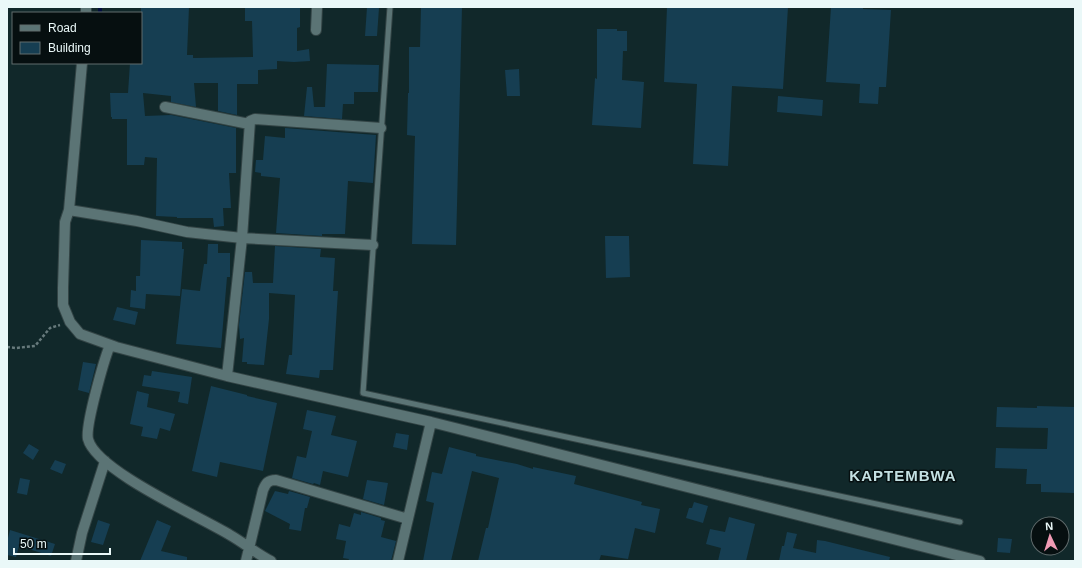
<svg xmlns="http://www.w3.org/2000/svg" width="1082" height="568" font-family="Arial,sans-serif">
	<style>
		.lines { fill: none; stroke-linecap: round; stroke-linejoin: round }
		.stream { stroke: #020e3e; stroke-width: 4 }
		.building { fill: #163e52 }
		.service-casing { stroke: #334445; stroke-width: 7 }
		.minor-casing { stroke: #334445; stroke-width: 12 }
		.path { stroke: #677a7c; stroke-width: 2.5; stroke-dasharray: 3 2; stroke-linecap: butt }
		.service { stroke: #5b7475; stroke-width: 5 }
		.minor { stroke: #5b7475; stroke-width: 10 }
		.labels { text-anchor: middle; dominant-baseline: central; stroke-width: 3; stroke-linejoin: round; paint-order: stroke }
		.district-label { font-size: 15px; font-weight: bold; letter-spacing: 1px; fill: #c4e0e2; stroke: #060f10 }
	</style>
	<rect width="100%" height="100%" fill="#11282a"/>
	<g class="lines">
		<path class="stream" d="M100,13V7"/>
	</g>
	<path class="building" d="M141,7H189L187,55H193V58L253,57L252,21H245V7H300V27L297,28V51L309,49L310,61L294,62L277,61V69L258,70V84H237V115L218,111V83H194L196,107L171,102V96L143,93L145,116L171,115L236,128V173H229L231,208H223L224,226L214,227L213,218H177V217L156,216L157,158L145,157L144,165H127V119H112V117H111L110,93H128L130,63H141Z
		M367,7L379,8L377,36H365Z
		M421,7H462L456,245L412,244L415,136L407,135L408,93H409V47H420Z
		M667,7H788L783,89L732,86L728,166L693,164L697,84L664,82Z
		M831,7H863V9L891,10L886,87H879L878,104L859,103L860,84L826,82Z
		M597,29H617V31H627V51H623L622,80L644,82L641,128L592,125L595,78L597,79Z
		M327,64L379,65L378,92H354V104H343L342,119L304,116L307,87H312L314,107H325Z
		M519,69L520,96H507L505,70Z
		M778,96L823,100L822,116L777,112Z
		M285,128L376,135L373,183L348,181L345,234H322V236L276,233L280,178L261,176V173L255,172L256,160H263L265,136L285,138Z
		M605,236H629L630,277L606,278Z
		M141,240L182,242V249H184L180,296L146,294L145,309L130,307L131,290L136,291V276H140Z
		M208,244H218V253H230V277H227L221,348L176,344L182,289L200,291L204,264H207Z
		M275,246L321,249L320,257L335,258L333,291H338L333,370H320L319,378L286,374L289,355H292L295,295L269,293V319L264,365L247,364V362H242L244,338L240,339L239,325L245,272H252L253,283H273Z
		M117,307L138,312L135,325L113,320Z
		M83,362L96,364L89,393L78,390Z
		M152,371L192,377L188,404L178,402L180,392L142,386L144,375L151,376Z
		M211,386L247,395V396L277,403L263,471L220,462L217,477L192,471Z
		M137,391L149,394L147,407L175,414L170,431L160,428L157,439L141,436L143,427L130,424Z
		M1037,406L1075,407V493L1041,492V484H1026L1027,469L995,468L996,448L1047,449L1048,428L996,427L997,407L1037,408Z
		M307,410L336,416L331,435L357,441L348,477L323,471L320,485L314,483L313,484L292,478L297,456L306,458L312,431L303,429Z
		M396,433L409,435L407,450L393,447Z
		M29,444L39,450L33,460L23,453Z
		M449,447L476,454V456L517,464L533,469V467L576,476L574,484L642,502L641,505L660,509L655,533L635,528L628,559L601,555L599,561H478L486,528H488L499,478L472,471L451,561H423L434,503L426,501L432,472L442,474Z
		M55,460L66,464L62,474L50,469Z
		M20,478L30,480L27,495L17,493Z
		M367,480L388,483L384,505L363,499Z
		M275,491L288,494L289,491L310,497L307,508H305L301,531L289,529L290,524L265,511Z
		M694,502L708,506L703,523L686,518L689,508H692Z
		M361,512L381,518V520L385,521L381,537L396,541L391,561H348L349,559L343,558L346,541L336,539L339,524L350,527L354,513L361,515Z
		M729,517L755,524L746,561H718L721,548L706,544L710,529L725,532Z
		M98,520L110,524L103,545L91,542Z
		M157,520L171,526L161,551L187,557V561H140Z
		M10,530L55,544L51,556L19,546L16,557L7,555V542Z
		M787,532L797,534L793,548L816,553L817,540L825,541L890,557L889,561H779L782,546H784Z
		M998,538L1012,539L1010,553L997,552Z"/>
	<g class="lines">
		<g class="service-casing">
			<path id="service" d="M390,7L363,393L960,522"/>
		</g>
		<g class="minor-casing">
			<path id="minor" d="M86,13V7
				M316,30L317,7
				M82,63L69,210L65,222L63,288V305L70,322L80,334L116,347L227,376L431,422L980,561
				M165,107L249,124
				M69,210L137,221L187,232L242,238L373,245
				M110,345C104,360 85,426 88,439C96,471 201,517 230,535C244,543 257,554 271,561
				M227,376L242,238L250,121L255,119L381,128
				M76,561L82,533L105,461
				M246,561L263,490C266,483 268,480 276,480L408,519
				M398,561L431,422"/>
		</g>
		<path class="path" d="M7,347L16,348L35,346L50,328L60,325"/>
		<use href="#service" class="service"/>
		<use href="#minor" class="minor"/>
	</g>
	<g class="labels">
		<g class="district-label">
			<text x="903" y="475">KAPTEMBWA</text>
		</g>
	</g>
	<rect width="1082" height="568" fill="none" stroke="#eaf8f8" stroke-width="16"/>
	<rect x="12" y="12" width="130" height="52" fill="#060f10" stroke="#616c6d"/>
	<rect x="20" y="25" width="20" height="6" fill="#5b7475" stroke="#616c6d"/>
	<text x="48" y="32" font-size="12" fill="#eaf8f8">Road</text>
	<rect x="20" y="42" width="20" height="12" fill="#163e52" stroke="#616c6d"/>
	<text x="48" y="52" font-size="12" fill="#eaf8f8">Building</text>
	<g transform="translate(1050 536) rotate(356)"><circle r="19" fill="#060f10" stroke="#616c6d"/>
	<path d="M0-3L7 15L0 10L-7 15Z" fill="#f09ab4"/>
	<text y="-6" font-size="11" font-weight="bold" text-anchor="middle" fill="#eaf8f8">N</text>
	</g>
	<path d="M14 548v6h96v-6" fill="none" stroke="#eaf8f8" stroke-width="2"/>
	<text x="20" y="548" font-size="12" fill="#eaf8f8" stroke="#060f10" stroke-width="3" paint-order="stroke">50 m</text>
</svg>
